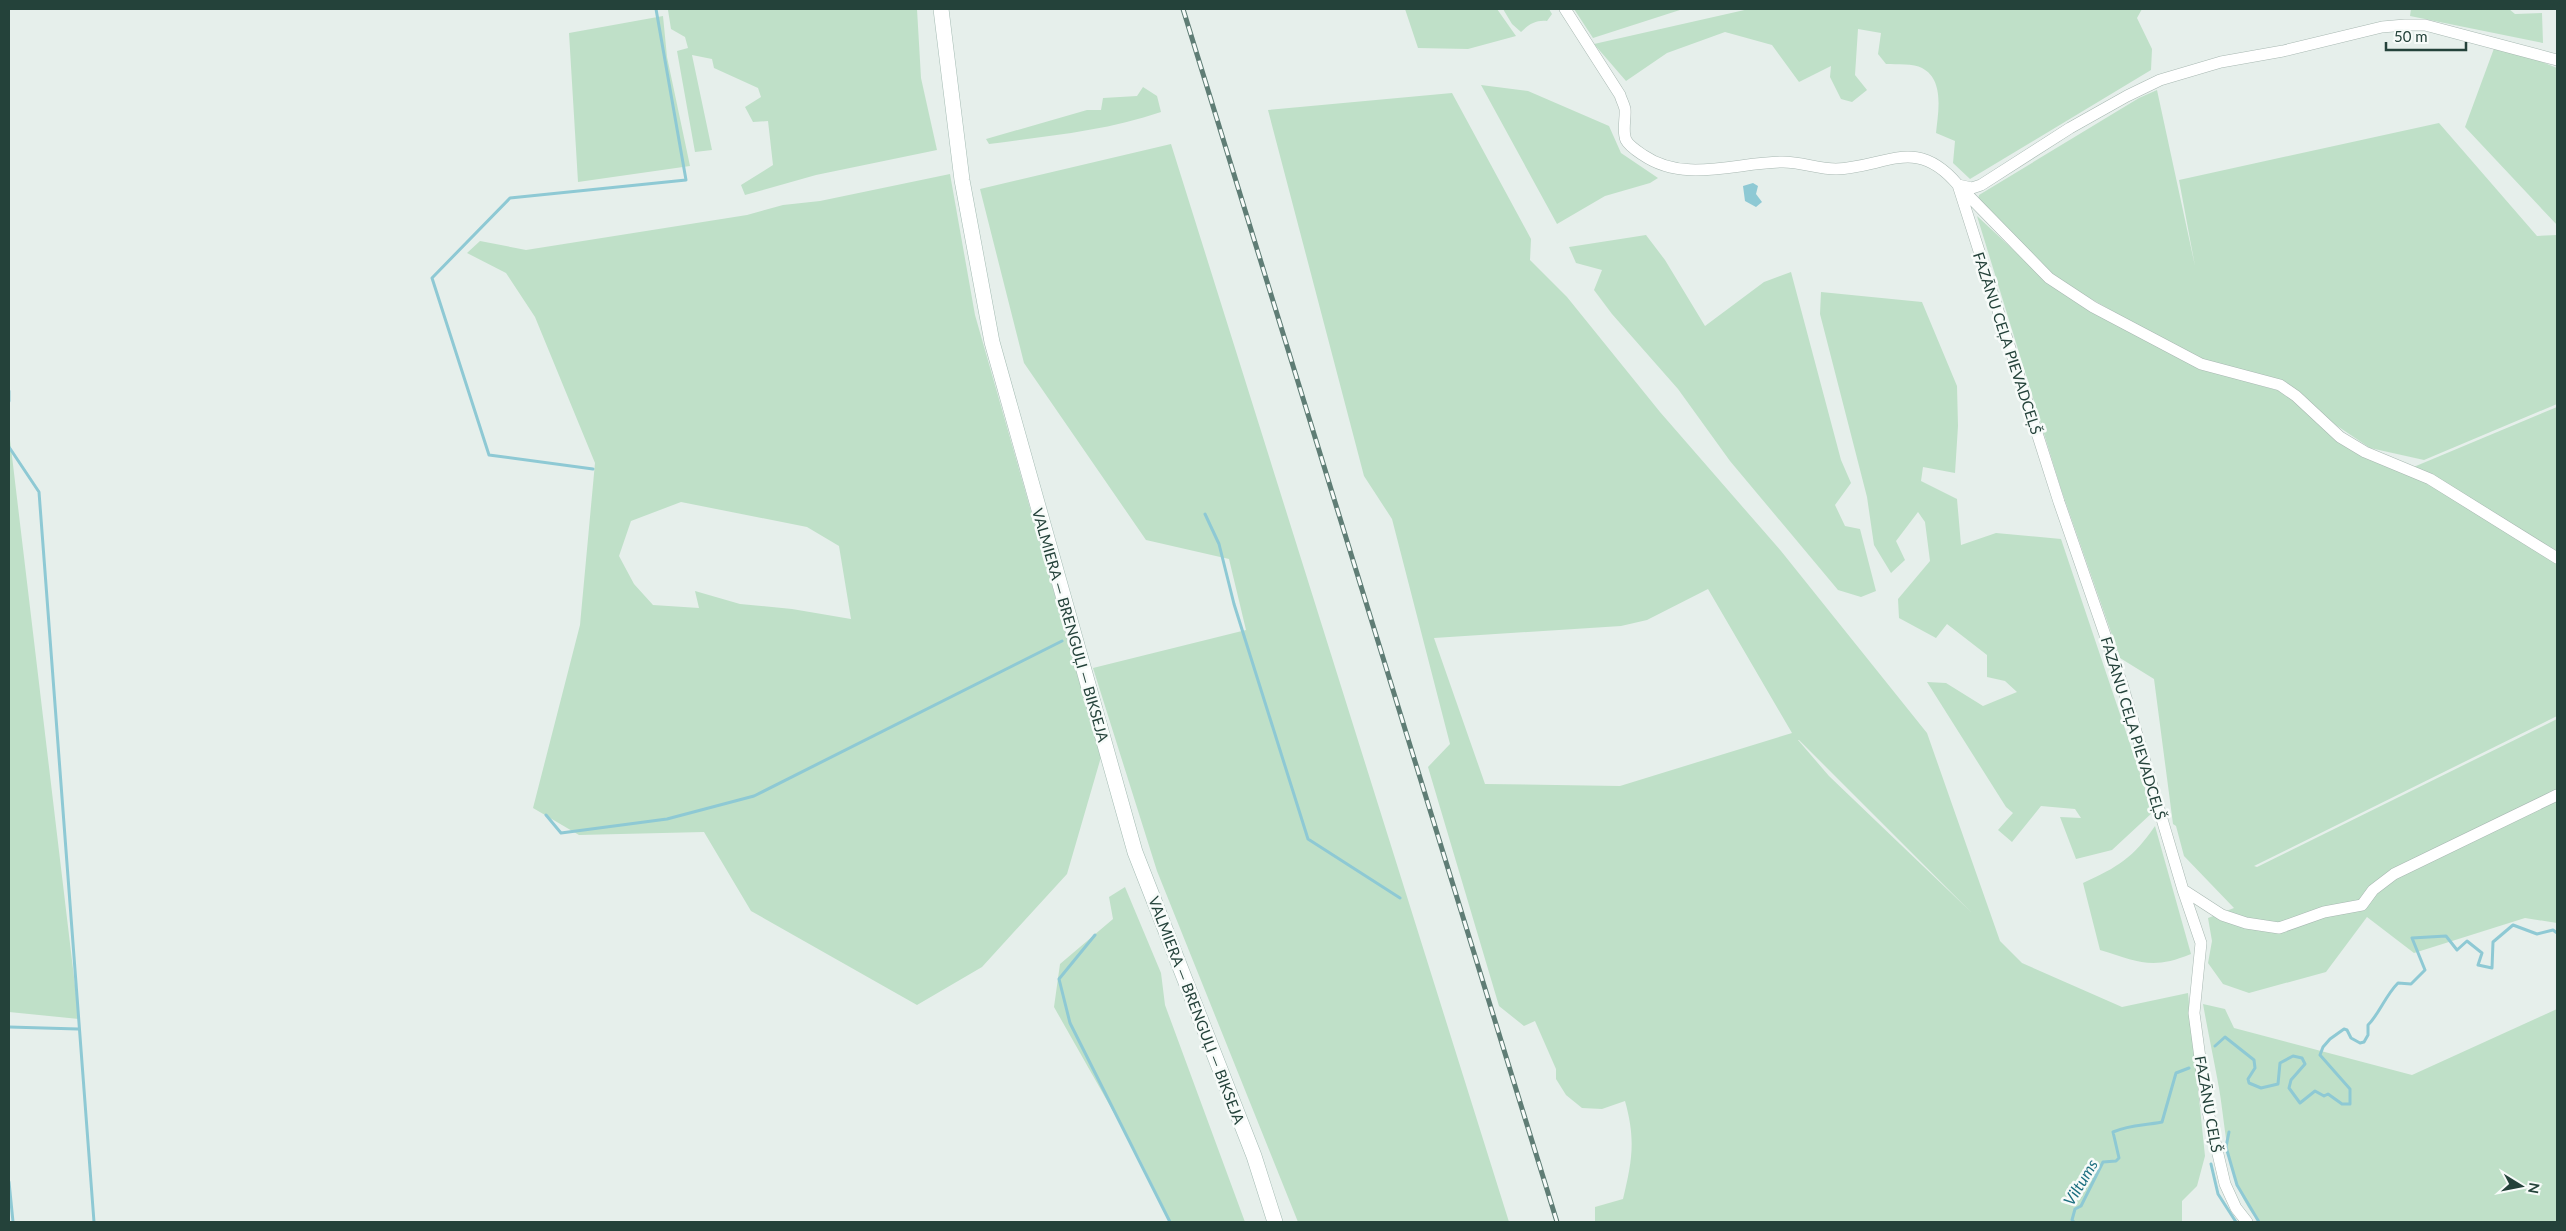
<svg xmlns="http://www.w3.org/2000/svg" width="2566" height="1231" font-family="Lato,sans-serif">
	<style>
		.green { fill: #bfe0c8; fill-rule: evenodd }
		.water { fill: #8ec9d4 }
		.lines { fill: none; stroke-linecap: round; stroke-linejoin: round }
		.stream { stroke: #8ec9d4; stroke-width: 3 }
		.street-casing { stroke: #a8b8b2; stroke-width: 12 }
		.secondary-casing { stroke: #a4bbb3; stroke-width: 16 }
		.street { stroke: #fff; stroke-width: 11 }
		.secondary { stroke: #fff; stroke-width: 15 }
		.rail-casing { stroke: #5f7d75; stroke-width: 5 }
		.rail { stroke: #f7fbf9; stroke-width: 3; stroke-dasharray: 9; stroke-linecap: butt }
		.labels { text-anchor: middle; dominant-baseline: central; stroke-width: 5; stroke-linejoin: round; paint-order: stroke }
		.street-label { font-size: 15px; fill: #24423a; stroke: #f7fbf9 }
		.water-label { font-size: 16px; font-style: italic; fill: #1c6f80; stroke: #f7fbf9 }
	</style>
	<rect width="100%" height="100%" fill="#e6efeb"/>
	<path class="green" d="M674,9H917L921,78L937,150L816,175L745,195L741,185L773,165L768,121L753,122L745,107L761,97L758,88L714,68L712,59L692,55L712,150L695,152L677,51L688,48L685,37L671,29L668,10Z
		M1405,9H1497L1516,36L1468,49L1418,48Z
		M1503,9H1549L1552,14L1547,21C1536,20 1529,24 1521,32L1512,24Z
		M1574,9H1683L1593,38Z
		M1749,9H2142L2137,18L2152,49L2151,70L1970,179L1953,163L1955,141L1936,133C1938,113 1945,80 1922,68C1914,63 1896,65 1886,64L1878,54L1881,33L1858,29L1855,75L1867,90L1852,102L1841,99L1830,77L1831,66L1799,82L1772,45L1725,32L1667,53L1626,81L1594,44Z
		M2411,9H2509L2515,14L2542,13L2543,43L2410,16Z
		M663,16L667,57L690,166L578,182L569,33Z
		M2496,43L2557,68V225L2465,127Z
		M1481,85L1528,91L1609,126L1621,153L1658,178L1650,183L1605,196L1557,224Z
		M1143,87L1157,96L1161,112C1106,131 1047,136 989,144L986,139L1087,110H1101L1103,98L1137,96Z
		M2157,90L2195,266L2179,180L2439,123L2537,236L2557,235V404L2424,460L2370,448L2324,417L2303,397L2215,367L2213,361V363L2192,356L2049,275L1977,203L1979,195L2139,98Z
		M1452,93L1531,239L1530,260L1567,297L1660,412L1781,551L1927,733L2000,941L2022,963L2122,1007L2188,993L2205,1156L2197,1186L2182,1201V1222H1595V1207L1623,1199C1632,1161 1636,1140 1625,1101L1602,1109L1582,1108L1566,1095L1556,1079V1069L1535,1021L1524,1026L1499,1006L1428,767L1450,744L1392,519L1364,476L1268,110ZM1708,589L1792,733L1620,786L1485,784L1434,638L1621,626L1647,620ZM1798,740H1799L1971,912L1829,776Z
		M1171,144L1509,1222H1298L1157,871L1093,668L1246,630L1229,559L1146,540L1024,363L980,189Z
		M950,174L975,315L1101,757L1067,874L982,967L917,1005L751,911L704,832L579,835L533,808L580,625L595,463L535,317L506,273L467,253L480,241L526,250L747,215L783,205L820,201ZM681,502L807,527L839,546L851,619L792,609L740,604L695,591L699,608L653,605L634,584L619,556L631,521Z
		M1977,216L2047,281L2204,370L2280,391L2304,407L2343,445L2404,471L2557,407V716L2254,866L2257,867L2557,719V923L2525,918L2414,953L2367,917L2326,972L2249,993L2223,984L2208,963L2212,941L2208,918L2234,908L2184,856L2176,826L2173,824L2154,679L2120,658L2061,489Z
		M1646,235L1665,260L1705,326L1764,282L1791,272L1841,460L1851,483L1835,505L1845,526L1860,529L1876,591L1861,597L1838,590L1730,461L1678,389L1612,314L1594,290L1602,270L1576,263L1569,247Z
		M1821,292L1922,302L1957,386L1958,426L1955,473L1923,467L1921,481L1957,499L1961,545L1996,533L2061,539L2153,812L2112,850L2076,859L2060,817L2081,818L2075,809L2041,806L2012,842L1998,830L2013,813L2006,807L1927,682L1946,683L1983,706L2017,692L2005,681L1987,677V655L1947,624L1936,638L1899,618L1898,599L1930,561L1925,522L1918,512L1896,541L1905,560L1891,573L1874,545L1867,497L1820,314Z
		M9,431L79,1019L9,1012Z
		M2155,826L2191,954C2152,970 2139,962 2100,950L2083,883C2118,867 2133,858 2155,826Z
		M1125,887L1161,973L1165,1005L1245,1222H1171L1139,1157L1054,1007L1060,964L1113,919L1109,897Z
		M2203,1004L2225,1009L2234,1028L2412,1075L2557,1009V1222H2259C2226,1184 2227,1135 2219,1088C2214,1060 2208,1032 2203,1004Z"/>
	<path class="water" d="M1753,183L1758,186L1756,194L1762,202L1756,207L1745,201L1743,186Z"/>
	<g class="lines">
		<path class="stream" d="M9,391V401
			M9,447L39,492L94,1222
			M593,469L489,455L432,278L510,198L686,180L656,9
			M1205,514L1219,544L1234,604L1308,839L1400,898
			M546,815L561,833L667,819L754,796L1062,641
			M1095,935L1059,979L1070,1023L1170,1222
			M9,1027L78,1029
			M2215,1046L2225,1037L2254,1060L2255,1068L2248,1079L2249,1083L2261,1088L2278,1084L2280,1063L2293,1056L2302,1058L2305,1064L2291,1080L2289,1088L2300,1103L2315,1091L2324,1096L2328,1094L2342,1104H2350V1089L2320,1055L2323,1047L2330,1039L2344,1029L2347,1030L2351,1038L2360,1043L2364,1042L2368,1035V1025C2380,1013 2385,996 2398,983L2411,984L2425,970L2412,938L2446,936L2457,950L2467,941L2482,953L2478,965L2492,968L2493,942L2513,925L2537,934L2553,930L2557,933
			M2229,1132L2226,1147L2237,1185L2259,1222
			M2211,1164L2218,1194L2236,1222
			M9,1182L13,1222
			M2074,1222L2072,1220L2075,1209L2081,1206L2103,1162L2116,1161L2119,1158L2113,1132C2132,1124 2142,1126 2162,1122L2176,1073L2189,1068"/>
		<g class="street-casing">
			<path id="street" d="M1565,9L1620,95C1621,99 1624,104 1625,109C1626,118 1622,131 1626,140C1629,146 1637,151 1643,155C1685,184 1737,162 1783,162C1801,162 1819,169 1836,169C1887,167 1916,135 1958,185L2059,502L2122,684L2183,890L2201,943L2194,1013L2206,1103L2225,1184L2236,1208L2247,1222
				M1958,185L1972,188L1981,185L2070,128L2127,96L2160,80L2221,62L2283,51L2382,27L2405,25H2425L2557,60
				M1961,188L2049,278L2093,307L2201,364L2280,385L2296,396L2340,437L2365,452L2430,479L2557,558
				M2185,891L2222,915L2246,923L2279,928L2324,912L2362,905L2373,890L2394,874L2557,795"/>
		</g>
		<g class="secondary-casing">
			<path id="secondary" d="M941,9L962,180L992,342L1135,852L1254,1156L1275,1222"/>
		</g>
		<use href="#street" class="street"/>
		<use href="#secondary" class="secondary"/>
		<g class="rail-casing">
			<path id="rail" d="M1183,9L1557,1222"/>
		</g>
		<use href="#rail" class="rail"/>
	</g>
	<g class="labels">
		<g class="street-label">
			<text transform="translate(2008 343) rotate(72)">FAZĀNU CEĻA PIEVADCEĻŠ</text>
			<text transform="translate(1071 625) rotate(74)">VALMIERA — BRENGUĻI — BIKSEJA</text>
			<text transform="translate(2134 728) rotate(73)">FAZĀNU CEĻA PIEVADCEĻŠ</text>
			<text transform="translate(1197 1010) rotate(69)">VALMIERA — BRENGUĻI — BIKSEJA</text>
			<text transform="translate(2209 1104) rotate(80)">FAZĀNU CEĻŠ</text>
		</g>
		<g class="water-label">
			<text transform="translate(2080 1182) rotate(-59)">Viltums</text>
		</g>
	</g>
	<rect width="2566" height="1231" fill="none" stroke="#24423a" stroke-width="20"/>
	<g transform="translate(2521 1186) rotate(100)" stroke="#f7fbf9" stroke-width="4" paint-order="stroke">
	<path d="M0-4L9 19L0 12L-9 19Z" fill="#24423a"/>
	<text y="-8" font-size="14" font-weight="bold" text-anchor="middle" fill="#24423a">N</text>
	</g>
	<path d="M2386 42v8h80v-8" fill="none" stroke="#24423a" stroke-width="2.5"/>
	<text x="2394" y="42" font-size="15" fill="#24423a" stroke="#f7fbf9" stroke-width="4" paint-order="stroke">50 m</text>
</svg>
